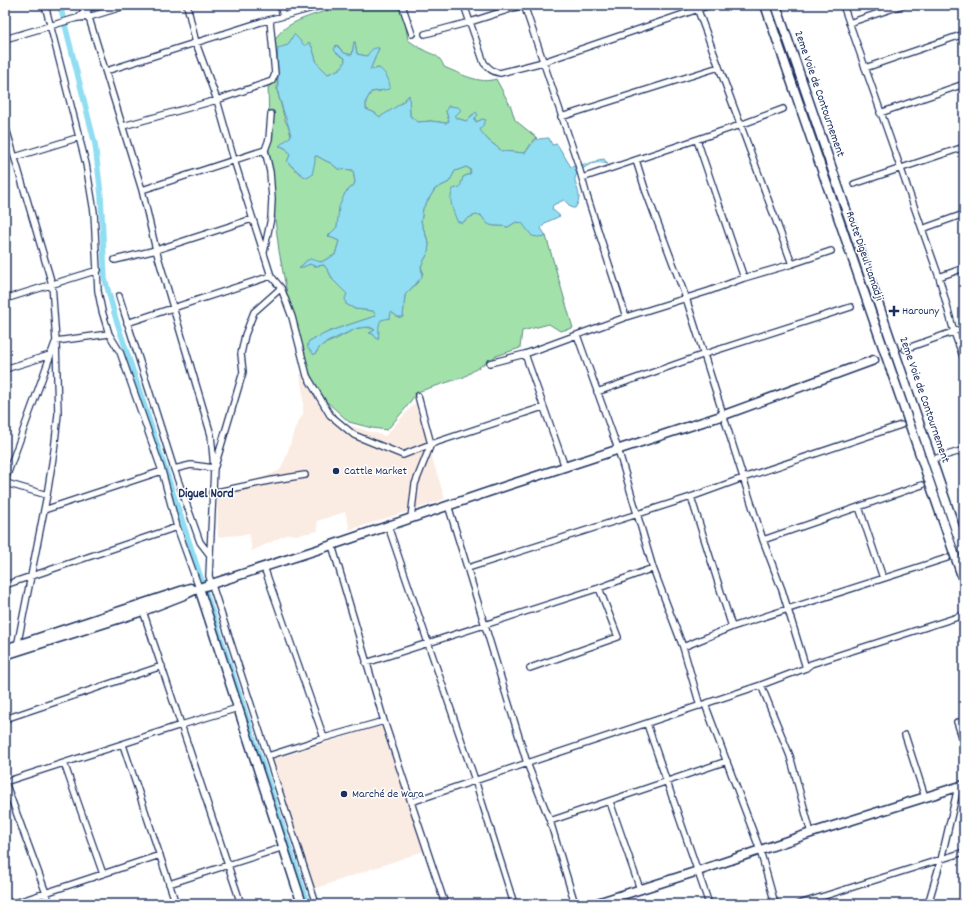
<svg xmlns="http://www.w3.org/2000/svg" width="969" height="909" font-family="Dekko,sans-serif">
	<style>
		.built { fill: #fbece3 }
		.green { fill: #a2e1a9; stroke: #5e8884 }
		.water { fill: #91ddf2; stroke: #6297b7 }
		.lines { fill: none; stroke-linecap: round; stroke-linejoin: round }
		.stream { stroke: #6297b7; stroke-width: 1.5 }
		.canal { stroke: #91ddf2; stroke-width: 5.5 }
		.street-casing { stroke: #1b2f5e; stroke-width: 8 }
		.secondary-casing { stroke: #1b2f5e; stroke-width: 11 }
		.street { stroke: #fff; stroke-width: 5.5 }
		.secondary { stroke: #fff; stroke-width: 8 }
		.poi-dot { fill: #1b2f5e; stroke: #fff; stroke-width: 1.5 }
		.labels { text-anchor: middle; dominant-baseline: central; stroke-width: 3; stroke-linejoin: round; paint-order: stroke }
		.street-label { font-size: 12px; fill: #1b2f5e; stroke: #fff }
		.poi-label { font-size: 12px; fill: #1b2f5e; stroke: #fff; text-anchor: start }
		.neighbourhood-label { font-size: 13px; font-weight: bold; fill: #1b2f5e; stroke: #fff }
	</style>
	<rect width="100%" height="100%" fill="#fff"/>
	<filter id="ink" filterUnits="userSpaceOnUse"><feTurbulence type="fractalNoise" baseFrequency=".025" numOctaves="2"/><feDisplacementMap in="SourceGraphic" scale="8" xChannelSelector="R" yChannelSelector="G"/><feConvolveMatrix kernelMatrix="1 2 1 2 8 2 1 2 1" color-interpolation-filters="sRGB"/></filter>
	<g filter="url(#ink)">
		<path class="built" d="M309,372L323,401L344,424L385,436L415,403L445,499L350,530L345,512L317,521L318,531L298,535L288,534L252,551L249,534L218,537L217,489L262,478L280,470L286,457L295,428L303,414V396L300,374Z
			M381,726L424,851L314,889L273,759Z"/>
		<path class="green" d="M348,5H399L405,21L408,40C413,43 417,47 422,49C433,56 439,53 444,67C459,73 480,85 496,79L511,107L515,120L537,138L533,141L525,153L502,151L488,140L479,130L483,119L476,122L473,114L466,121L456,118L455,116L461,110L446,111L449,121L446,123L431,121L418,122L410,116L409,95L402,103L380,118L375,113L366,109V101L371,92L381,91L379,68L370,70L379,48L367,56L357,54L355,42H354L352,55L344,53L337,45L338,54L345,58C345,69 337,70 328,74L317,63L312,47L309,42L305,46L288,45L277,59L278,74L277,90L285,120L289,128L291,136L280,146C285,148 288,149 290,155L287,162L301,175L315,156H317L326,161L331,163L338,169L353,170L355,182L354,185L345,193L337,227L328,236L339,241L335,255L321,262L306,261L300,268L310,264L314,266L324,265L329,272L333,280L347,294L346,304L355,309L373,311L376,315L375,316L333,330L309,341L314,355C318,352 318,348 322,345C326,343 330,342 334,340C347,334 361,322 375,330L370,333L373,334L378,339C379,334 377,331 378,326C378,320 386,315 391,312L398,317H403L405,295L417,283L423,273L421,266L428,253L429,243L421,222L423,208L435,189L449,182L455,171L466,167L470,169V174L463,177L462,223C467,219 473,214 481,215C490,230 493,224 508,227L516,222L522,223L528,229L544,237L546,236L573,328L560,331L549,324L522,331L520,348L496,356L464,377L417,392L405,409L387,430L372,428L349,422L326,401L311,376L299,348L291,315L279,251L272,195L268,143L269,130L268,81L274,74C274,64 271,49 275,40C284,19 328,11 348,5Z"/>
		<path class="water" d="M294,34L305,46L309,42L312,47L317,63L328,74C337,70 345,69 345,58L338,54L334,50L336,45L344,53L352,55L354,42H355L357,54L367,56C370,51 373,47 379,48L370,70L379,68C386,73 390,80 390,89L371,92L366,101V109L375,113L380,117L402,103L409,95L410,116L418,122L431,121L446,123L449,121L446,111L448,106L458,107L461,110L455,116L456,118L466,121L476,112L478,115L474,119L476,122L483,119L486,120L480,130L488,140L502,151L525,153C535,141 531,139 549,138L552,145L557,144L571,167L594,162L598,160L604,159L608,164C600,162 594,162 587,166C560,180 589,189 575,208H572L564,200L553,205L552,209L560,216L547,222L541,228L546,236L538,237L532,236L522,223L516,222L508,227C493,224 490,230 481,215C473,214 467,219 462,223L457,221C453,210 448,201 453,189L460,187L463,177L470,174L471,172L470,169L466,167L455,171L449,182L435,189L423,208L421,222L429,244L428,253L421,266L422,277L405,295L403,317H398L391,312L390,318L381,320C377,327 380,332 378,340L373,334L369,333L375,330L370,327L358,328L351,331L325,343L320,347L314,355C310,349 305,349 309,341L333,330L375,316L376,315L373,311L355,309L346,304L345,298L347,294L333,280L329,272L324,265L314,266L310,264L299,269L306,261L310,259L321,262L335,255L339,241L328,236L337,227L339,207L345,193L354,185L355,182L353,170L338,169L331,163L326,161L317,156H315V161L312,175L307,178L302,175L287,162L290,155C288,149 285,147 279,146L291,136C289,124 283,112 280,100C277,92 278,84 278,76C278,66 277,57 278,48L288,45Z"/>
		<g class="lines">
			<path class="stream" d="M97,9L110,5"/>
			<path class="canal" d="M60,5L95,144L101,195L105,279L115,316L308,904"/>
			<g class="street-casing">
				<path id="street" d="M45,5L86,164L94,212L98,291L102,311L109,334L120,352L162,471L177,527L199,588
					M85,5L142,190L156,250L211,435L214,468L209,576L316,904
					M187,5L196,43L217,100L234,160L271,276L281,288L292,317L307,376L330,415L354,435L403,455L431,444L418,396
					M280,5L283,16
					M402,5L412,34
					M464,5L484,63C489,68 492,72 500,73L543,62L710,5
					M524,5L578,164L587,196L626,317
					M696,5L792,264
					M843,5L939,277L954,332L964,359
					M77,18L87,9L98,5
					M849,23L903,5
					M425,34L470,22L523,5
					M5,39L77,18L89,17L128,5
					M865,68L964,34
					M106,71L261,22L324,5
					M880,113L964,84
					M561,117L719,67
					M5,125L52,284L56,341L58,414L54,451L47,495L17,647
					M123,126L217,100L272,81L275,74L270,20
					M697,140L744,278
					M15,157L80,137
					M636,160L645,189L686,298L763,540L782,590L806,668
					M582,178L740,125L783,109
					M854,184L964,147
					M142,190L265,150
					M922,229L964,214
					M264,252L271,218L272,199L270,172L265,150L269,139L271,114
					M115,260L156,250L252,219
					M939,277L964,268
					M119,296L174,469L200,542L210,555
					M5,299L98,270
					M127,323L271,276
					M577,335L618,449L653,568L683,647L700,706
					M56,341L109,334
					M905,349L964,328
					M490,363L525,354
					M5,369L50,355
					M597,392L705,354L851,307
					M937,458L964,450
					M215,466L243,372L241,354L245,335L254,312L281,288
					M565,467L525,354L626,317L709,291L744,278L792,264L831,251
					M174,469L191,465L214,468
					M6,483L47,495
					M5,485L6,478L55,343
					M212,493L273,480L305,475
					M691,497L732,627
					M448,505L527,763L550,821L575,904
					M859,507L883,578
					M44,510L162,471
					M411,518L415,484L431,444L543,407
					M388,526L475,780L514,904
					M763,540L922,485
					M332,545L384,721L445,904
					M264,567L324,738
					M468,568L691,497L743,478L901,425
					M5,585L177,527
					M143,611L241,904
					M683,647L732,627L947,558
					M366,663L599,588L653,568
					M530,668L618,637L599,588
					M761,685L790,756L811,833
					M705,704L760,850L775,904
					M5,719L162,666
					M957,722L964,743
					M647,724L709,904
					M905,735L925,797
					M123,745L176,904
					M268,756L324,738L384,721
					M64,763L103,874
					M5,782L181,725L238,708
					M5,782L50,904
					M411,802L761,685L806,668L811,664L964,615
					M610,802L640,889
					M550,821L727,761
					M169,884L284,847
					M12,904L160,855
					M799,904L964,852
					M928,904L941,860L958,787"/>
			</g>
			<g class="secondary-casing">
				<path id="secondary" d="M765,5L964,582
					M776,5L964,554
					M199,588L302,904
					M5,649L190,588
					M5,655L143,611L184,595L199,588L332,545L506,486L724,415L874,360
					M594,904L698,871L811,833L964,785"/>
			</g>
			<use href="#street" class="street"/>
			<use href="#secondary" class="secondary"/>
		</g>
	</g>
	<g class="poi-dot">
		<path d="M892 305h4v4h4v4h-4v4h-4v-4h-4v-4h4z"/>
		<circle cx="336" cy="471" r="4"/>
		<circle cx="344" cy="794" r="4"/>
	</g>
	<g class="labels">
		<g class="street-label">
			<text transform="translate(819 94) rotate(71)">2eme Voie de Contournement</text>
			<text transform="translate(864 256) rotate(71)">Route Digeul Lamadji</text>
			<text transform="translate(924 400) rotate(71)">2eme Voie de Contournement</text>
		</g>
		<g class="poi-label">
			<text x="902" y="311">Harouny</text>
			<text x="344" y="471">Cattle Market</text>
			<text x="352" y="794">Marché de Wara</text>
		</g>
		<g class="neighbourhood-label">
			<text x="206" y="494">Diguel Nord</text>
		</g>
	</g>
	<rect width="969" height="909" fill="none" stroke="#fff" stroke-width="20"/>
	<rect x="10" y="10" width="949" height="889" fill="none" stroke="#1b2f5e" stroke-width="1.5" filter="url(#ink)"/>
</svg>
